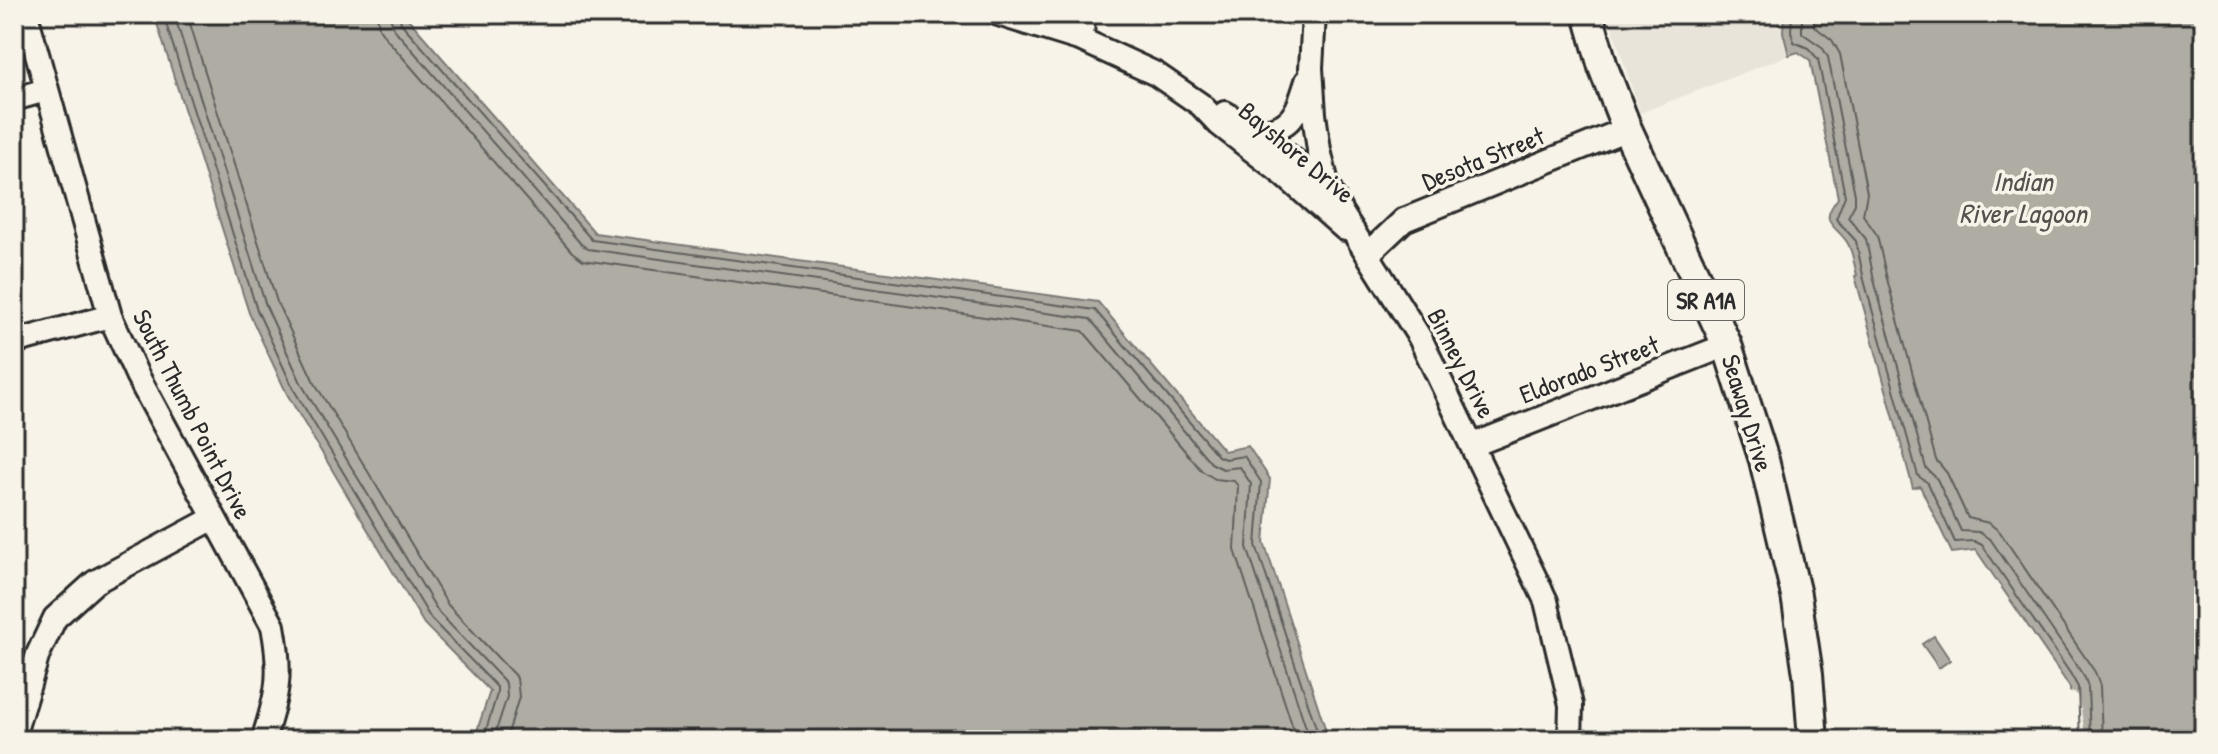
<svg xmlns="http://www.w3.org/2000/svg" width="2218" height="754" font-family="'Patrick Hand',sans-serif">
	<style>
		.built { fill: #e8e4da }
		.water { fill: #afaca4; stroke: #7a7874; stroke-width: 2 }
		.pier { fill: #f7f3e8 }
		.lines { fill: none; stroke-linecap: round; stroke-linejoin: round }
		.shore { stroke: #605f5b; stroke-width: 2 }
		.minor-casing { stroke: #2b2b2b; stroke-width: 28 }
		.major-casing { stroke: #2b2b2b; stroke-width: 34 }
		.minor { stroke: #f7f3e8; stroke-width: 22 }
		.major { stroke: #f7f3e8; stroke-width: 28 }
		.labels { text-anchor: middle; dominant-baseline: central; stroke-width: 7; stroke-linejoin: round; paint-order: stroke }
		.shield { fill: #f7f3e8; stroke: #686764; stroke-width: 2 }
		.shield-label { font-size: 24px; font-weight: bold; fill: #2b2b2b }
		.street-label { font-size: 26px; fill: #2b2b2b; stroke: #f7f3e8 }
		.water-label { font-size: 28px; font-style: italic; fill: #53524f; stroke: #f7f3e8 }
	</style>
	<rect width="100%" height="100%" fill="#f7f3e8"/>
	<filter id="ink" filterUnits="userSpaceOnUse"><feTurbulence type="fractalNoise" baseFrequency=".0125" numOctaves="2"/><feDisplacementMap in="SourceGraphic" scale="16" xChannelSelector="R" yChannelSelector="G"/><feConvolveMatrix kernelMatrix="1 2 1 2 8 2 1 2 1" color-interpolation-filters="sRGB"/></filter>
	<g filter="url(#ink)">
		<path class="built" d="M1608,14H1784L1783,32L1789,55L1640,113Z"/>
		<path class="water" d="M154,14H404L595,233L1098,302L1224,451L1248,446L1270,479L1264,542L1329,740H474L490,691L424,624L287,394L249,313Z
			M1784,14H2204V740H2072L2070,688L2063,677L1976,550L1952,553L1920,486L1913,488L1855,276L1857,275C1854,265 1853,251 1847,242C1834,223 1818,224 1838,198L1810,60L1798,52L1789,55L1783,32Z
			M1934,636L1950,660L1939,668L1922,644Z"/>
		<path class="pier" d="M2075,692L2079,699L2086,740H2068L2065,693Z"/>
		<g class="lines">
			<path class="shore" d="M163,14L257,310L294,390L431,619L497,687V694L483,740
				M174,14L266,306L302,385L439,613L506,683L507,697L493,740
				M187,14L277,302L313,380L448,605L517,678L519,697L506,740
				M377,14L379,28L385,37L572,252L583,260L1083,331L1202,471L1215,479L1234,481L1238,486L1235,550L1297,740
				M389,14L394,29L581,244L588,249L1090,319L1211,463L1223,469L1240,467L1251,484L1247,547L1310,740
				M399,14L401,23L592,240L1095,310L1218,456L1225,459L1244,456L1261,482L1256,545L1320,740
				M1792,14L1791,31L1794,42L1808,48L1818,59L1845,196L1836,219L1856,241L1864,280L1918,476L1928,483L1955,542L1974,541L1982,545L2070,673L2078,687L2080,740
				M1802,14V33L1822,47L1828,57L1855,195V204L1848,217L1866,239L1874,280L1926,468L1937,479L1961,531L1979,532L1991,540L2085,678L2088,687L2090,740
				M1814,14V26L1832,40L1840,54L1867,193L1863,215L1877,235L1887,279L1936,460L1947,473L1968,518L1989,523L2000,532L2095,672L2100,686L2102,740"/>
			<g class="minor-casing">
				<path id="minor" d="M26,14L110,316L137,375L273,626C282,674 278,694 263,740
					M998,14L1082,40L1156,74L1201,105L1219,124L1284,175L1345,229
					M1314,14L1311,68L1314,114L1319,150L1328,187L1341,212L1420,338L1546,601L1571,705L1570,740
					M1082,40L1083,14
					M14,99L46,90
					M1225,113L1281,150L1328,187
					M1254,131C1292,131 1297,113 1307,81
					M1369,253L1404,220L1627,129
					M14,342L110,316
					M1473,445L1727,345
					M14,734L38,654L55,618L95,582L214,518"/>
			</g>
			<g class="major-casing">
				<path id="major" d="M1588,14L1603,67L1627,129L1727,345L1764,460L1796,595L1808,674L1813,740"/>
			</g>
			<use href="#minor" class="minor"/>
			<use href="#major" class="major"/>
		</g>
	</g>
	<g class="labels">
		<rect class="shield" x="1668" y="280" width="76" height="40" rx="6"/>
		<g class="shield-label">
			<text x="1706" y="300">SR A1A</text>
		</g>
		<g class="street-label">
			<text transform="translate(1297 152) rotate(40)">Bayshore Drive</text>
			<text transform="translate(1483 158) rotate(-22)">Desota Street</text>
			<text transform="translate(1462 363) rotate(63)">Binney Drive</text>
			<text transform="translate(1589 369) rotate(-21)">Eldorado Street</text>
			<text transform="translate(1748 413) rotate(73)">Seaway Drive</text>
			<text transform="translate(193 414) rotate(63)">South Thumb Point Drive</text>
		</g>
		<g class="water-label">
			<text x="2023" y="181">Indian<tspan x="2023" dy="32">River Lagoon</tspan></text>
		</g>
	</g>
	<rect width="2218" height="754" fill="none" stroke="#f7f3e8" stroke-width="48"/>
	<rect x="24" y="24" width="2170" height="706" fill="none" stroke="#2b2b2b" stroke-width="3" filter="url(#ink)"/>
</svg>
